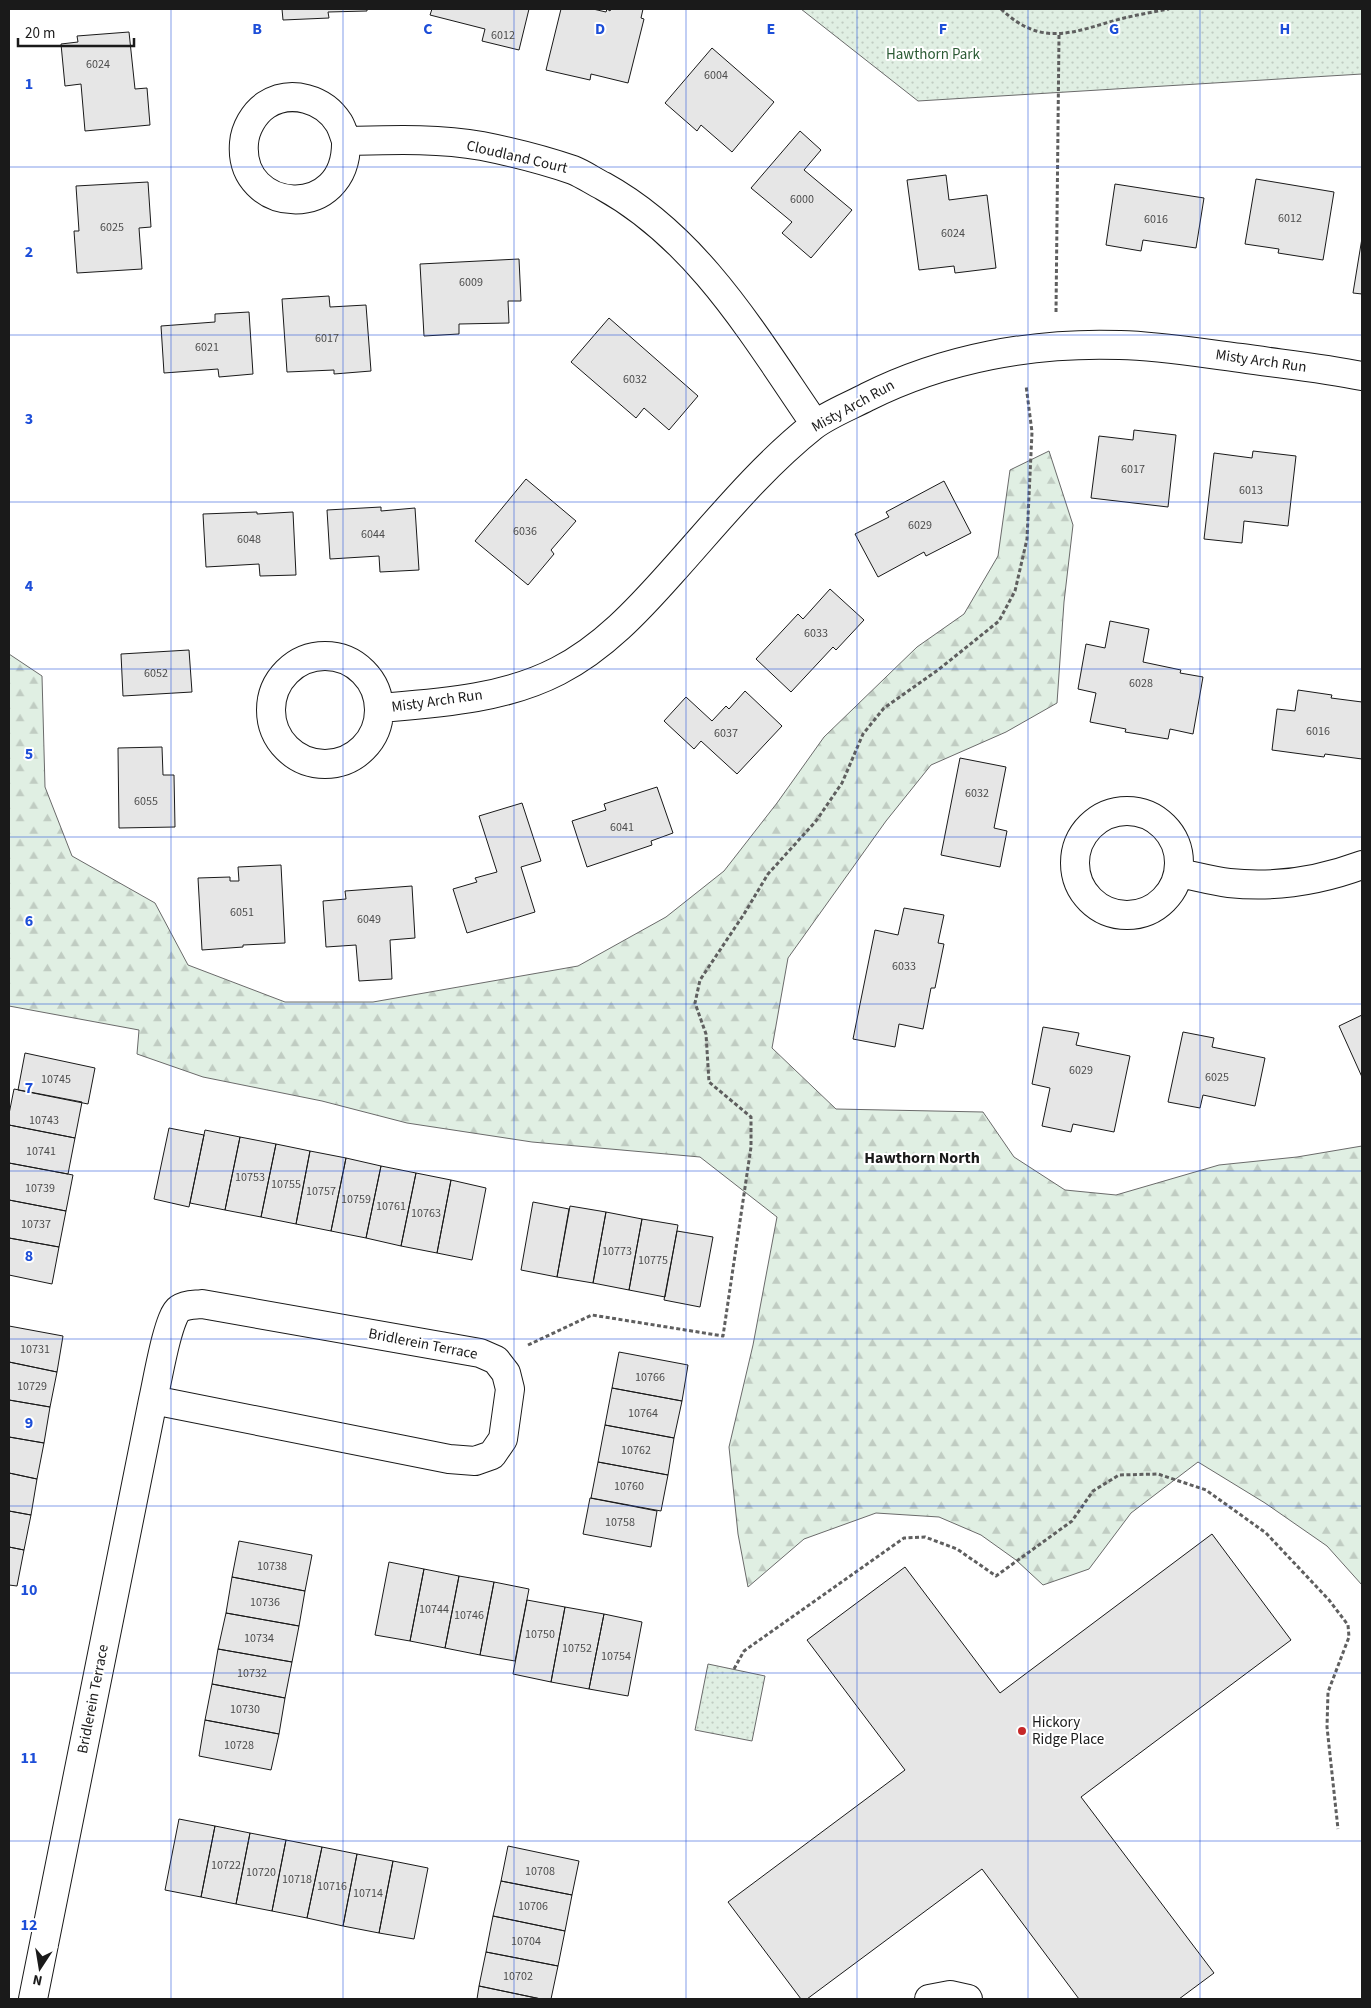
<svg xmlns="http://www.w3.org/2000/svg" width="1371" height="2008" font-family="'Source Sans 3',sans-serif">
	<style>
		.forest { fill: url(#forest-firs); stroke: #6a6a6a }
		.park { fill: url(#park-dots); stroke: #6a6a6a }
		.building { fill: #e6e6e6; stroke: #1a1a1a }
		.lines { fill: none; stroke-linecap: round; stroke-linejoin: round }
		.minor-casing { stroke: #1a1a1a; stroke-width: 30 }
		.path { stroke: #5f5f5f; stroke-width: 3; stroke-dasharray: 4 2.5; stroke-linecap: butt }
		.minor { stroke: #fff; stroke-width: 28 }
		.grid { fill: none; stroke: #1d4ed8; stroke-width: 1; stroke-opacity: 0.55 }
		.poi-dot { fill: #c62828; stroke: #fff; stroke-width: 2 }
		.labels { text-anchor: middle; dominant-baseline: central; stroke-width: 4; stroke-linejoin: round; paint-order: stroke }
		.number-label { font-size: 12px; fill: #4d4d4d }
		.park-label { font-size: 15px; fill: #2b5a34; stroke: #fff }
		.street-label { font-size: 15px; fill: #1a1a1a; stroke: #fff }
		.poi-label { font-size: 15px; fill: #1a1a1a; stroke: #fff; text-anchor: start }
		.neighbourhood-label { font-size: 16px; font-weight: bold; fill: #1a1a1a; stroke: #fff }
		.grid-label { font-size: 16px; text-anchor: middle; font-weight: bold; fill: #1d4ed8; stroke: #fff; stroke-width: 4; stroke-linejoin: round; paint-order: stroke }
	</style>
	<defs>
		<pattern id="forest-firs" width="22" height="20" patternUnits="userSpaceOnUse" patternTransform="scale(1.25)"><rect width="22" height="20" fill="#e0efe3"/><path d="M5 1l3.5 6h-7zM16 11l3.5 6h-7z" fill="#c0ccc2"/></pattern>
		<pattern id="park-dots" width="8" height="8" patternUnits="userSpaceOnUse" patternTransform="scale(1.25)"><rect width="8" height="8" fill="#e0efe3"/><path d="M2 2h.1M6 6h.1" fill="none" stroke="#c0ccc2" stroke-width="1.8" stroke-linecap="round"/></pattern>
	</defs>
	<rect width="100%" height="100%" fill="#fff"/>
	<path class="forest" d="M1049,451L1073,525L1064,602L1057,703L1006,732L931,765L886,821L788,958L772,1048L836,1109L983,1112L1014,1157L1065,1190L1116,1195L1219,1165L1297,1157L1362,1146V1585L1327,1546L1265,1503L1198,1462L1131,1513L1089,1569L1043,1585L1016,1560L981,1535L939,1517L876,1513L804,1539L748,1587L738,1534L729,1447L753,1345L777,1217L700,1157L532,1142L407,1123L322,1101L203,1077L137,1054L139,1030L9,1006V654L42,676L45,787L72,856L155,903L188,965L285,1002H373L578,966L666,917L724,871L777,803L824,737L917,647L964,614L998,556L1010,470Z"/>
	<path class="park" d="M801,9H1362V74L918,101Z
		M708,1664L765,1676L752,1741L695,1730Z"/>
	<path class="building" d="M282,9H367V11L328,12L329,18L283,20Z
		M432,9H529L519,50L482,41L485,29L430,15Z
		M561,9H593L606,12L607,9L610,11L611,9H643L641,18L644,19L628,83L591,74L590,80L546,70Z
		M129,32L135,89L147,88L150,125L85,131L81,84L65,86L61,44L78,42L77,36Z
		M712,48L774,102L732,152L701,125L697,131L665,103Z
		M800,131L821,150L804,170L852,210L811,258L782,233L792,222L751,188Z
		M946,175L949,200L987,195L996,268L955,273L954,266L919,270L907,180Z
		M1256,179L1334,192L1323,260L1278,253L1279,249L1245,244Z
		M148,182L151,227L139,228L142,269L77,273L74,231H79L76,186Z
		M1115,184L1204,198L1196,248L1143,240L1141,251L1106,245Z
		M1362,238V294L1353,293Z
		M519,259L521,301H508L509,323L459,324V334L424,336L420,264Z
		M329,296L330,307L366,305L371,371L334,374V370L287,372L282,299Z
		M249,312L253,374L219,377L218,369L164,373L161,326L215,322V314Z
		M609,318L698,396L669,430L644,408L636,418L571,362Z
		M1134,430L1176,435L1168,507L1091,498L1099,436L1133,440Z
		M1253,451L1296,456L1288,526L1244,521L1242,543L1204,539L1214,453L1252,458Z
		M526,479L576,521L551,550L554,554L528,585L475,541Z
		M944,481L971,533L926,556L924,552L878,577L855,534L889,517L886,512Z
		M381,507V511L415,508L419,570L380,572L379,556L330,559L327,510Z
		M257,512V514L293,512L296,575L260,576L259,564L206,567L203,514Z
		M830,589L864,620L836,650L833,647L791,692L756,659L798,614L803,619Z
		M1110,621L1149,629L1143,662L1181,670L1180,673L1203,677L1193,734L1170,729L1168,739L1125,732L1126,729L1090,722L1096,693L1078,689L1086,644L1105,648Z
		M189,650L192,692L123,696L121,654Z
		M1298,690L1332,695L1331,698L1362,702V759L1325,754L1324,757L1272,750L1277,709L1295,711Z
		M745,691L782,726L737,774L701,741L694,749L664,721L686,697L712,721L726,706L729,709Z
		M162,747L163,775H174L175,827L119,828L118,748Z
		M960,758L1006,767L994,828L1007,831L1000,867L941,855Z
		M657,787L673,833L651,841L652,845L587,867L572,821L606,810L604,804Z
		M522,803L541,861L521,867L535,912L467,933L453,889L477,882L475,878L497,872L479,816Z
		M281,865L285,943L243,945V947L202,950L198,878L230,877V881H239L238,867Z
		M412,886L415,938L390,940L392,979L359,981L356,945L326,947L323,901L346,899L345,891Z
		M904,908L944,915L938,943L944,944L935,988H931L923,1029L899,1024L895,1047L853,1039L875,930L898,935Z
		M1362,1015V1077L1339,1026Z
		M1043,1027L1079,1033L1076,1045L1130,1056L1114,1132L1073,1124L1071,1132L1042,1126L1050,1088L1032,1084Z
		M1183,1032L1214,1038L1212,1047L1265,1058L1255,1106L1203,1095L1200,1108L1168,1102Z
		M25,1053L95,1068L88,1104L18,1090Z
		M14,1089L82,1102L75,1138L9,1125V1114Z
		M9,1125L75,1138L68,1174L9,1163Z
		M169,1128L204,1135L189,1207L154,1199Z
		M205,1130L240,1137L225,1210L190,1203Z
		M240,1137L276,1144L261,1217L225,1210Z
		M276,1144L310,1151L296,1224L261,1217Z
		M310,1151L346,1158L331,1231L296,1224Z
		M346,1158L381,1166L366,1238L331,1231Z
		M9,1163L73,1175L66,1211L9,1200Z
		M381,1166L416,1173L401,1246L366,1238Z
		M416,1173L451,1180L437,1253L401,1246Z
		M451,1180L486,1188L472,1260L437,1253Z
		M9,1200L66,1211L59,1247L9,1238Z
		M533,1202L569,1209L557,1277L521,1270Z
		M570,1206L606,1212L593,1283L557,1277Z
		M606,1212L642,1219L629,1290L593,1283Z
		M642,1219L678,1225L665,1297L629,1290Z
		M677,1231L713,1237L700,1307L664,1300Z
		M9,1238L59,1247L52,1284L9,1275Z
		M9,1326L63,1336L57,1372L9,1362Z
		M619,1352L688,1365L682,1401L612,1388Z
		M9,1362L57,1372L50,1407L9,1400Z
		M612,1388L682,1401L674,1438L605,1425Z
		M9,1400L50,1407L44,1443L9,1437Z
		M605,1425L674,1438L668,1475L598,1462Z
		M9,1437L44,1443L37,1479L9,1473Z
		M598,1462L668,1475L661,1511L591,1498Z
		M9,1473L37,1479L31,1515L9,1511Z
		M590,1498L657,1511L651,1547L583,1534Z
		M9,1511L31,1515L24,1550L9,1547Z
		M1212,1534L1291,1640L1081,1797L1214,1973L1179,1999H1079L982,1869L807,1999H801L728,1902L905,1770L807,1640L905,1567L1000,1693Z
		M239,1541L312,1555L305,1591L232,1577Z
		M9,1547L24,1550L17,1586L9,1585Z
		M389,1562L424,1569L410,1641L375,1635Z
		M424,1569L459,1576L445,1648L410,1641Z
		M459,1576L494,1582L480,1655L445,1648Z
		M232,1577L305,1591L299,1626L226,1613Z
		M494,1582L529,1589L515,1661L480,1655Z
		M527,1600L565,1607L551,1682L513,1674Z
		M565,1607L604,1614L589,1689L551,1682Z
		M226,1613L299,1626L292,1662L218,1649Z
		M604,1614L642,1622L628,1696L589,1689Z
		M218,1649L292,1662L285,1698L212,1684Z
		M212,1684L285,1698L279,1734L205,1720Z
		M205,1720L279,1734L271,1770L199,1756Z
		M179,1819L215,1826L201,1897L165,1890Z
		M215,1826L250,1833L236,1904L201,1897Z
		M250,1833L286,1840L272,1911L236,1904Z
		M286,1840L322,1847L307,1918L272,1911Z
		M508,1846L579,1861L572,1895L501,1881Z
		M322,1847L357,1854L343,1926L307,1918Z
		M357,1854L393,1861L379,1933L343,1926Z
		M393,1861L428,1868L414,1939L379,1933Z
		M501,1881L572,1895L565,1931L493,1916Z
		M493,1916L565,1931L558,1966L486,1952Z
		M486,1952L558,1966L551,1999H541L479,1986Z
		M479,1986L541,1999H477Z"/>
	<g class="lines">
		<g class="minor-casing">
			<path id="minor" d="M346,141C348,223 238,214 244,143C245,129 254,113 266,105C291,89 324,99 339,123C342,128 344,135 346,141C391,140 437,138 482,146C512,152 544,160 573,170C583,174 593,181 603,186C699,239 755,337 815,424
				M271 710a54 54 0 1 1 108 0a54 54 0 1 1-108 0Z
				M380,708C440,703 504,699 558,671C603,648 638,610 671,573C716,523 760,468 813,426C829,414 850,406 867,397C945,358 1034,342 1120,345C1161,346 1201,353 1241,358C1282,364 1322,368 1362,376
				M1075 863a52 52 0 1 1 104 0a52 52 0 1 1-104 0Z
				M1179,873C1195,876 1212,881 1229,883C1275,888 1319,881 1362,865
				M33,1999L153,1400C157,1383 168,1316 179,1309C186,1304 195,1305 202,1304L480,1353L496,1360L506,1373L510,1389L503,1439L492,1455L475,1461L449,1459L153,1400
				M929,1999L950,1995L968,1999"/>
		</g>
		<path class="path" d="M1001,9C1042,48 1073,32 1120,19C1136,15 1153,12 1169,9
			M1056,312L1059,35
			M528,1345L592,1315L723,1336L751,1147V1117L709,1082L706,1034L695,1003L700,980L744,914L768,874L816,821L842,783L863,734L884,708L938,670L999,621L1015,591L1027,539L1032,432L1026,385
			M734,1669L744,1651L904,1538L925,1537L957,1549L996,1576L1072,1521L1093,1491L1119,1475L1158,1474L1206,1490L1266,1533L1329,1600L1348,1625L1349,1637L1328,1692L1327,1727L1338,1829"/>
		<use href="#minor" class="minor"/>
	</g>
	<path class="grid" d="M171,9V1999M343,9V1999M514,9V1999M686,9V1999M857,9V1999M1028,9V1999M1200,9V1999M9,167H1362M9,335H1362M9,502H1362M9,669H1362M9,837H1362M9,1004H1362M9,1171H1362M9,1339H1362M9,1506H1362M9,1673H1362M9,1841H1362"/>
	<circle class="poi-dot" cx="1022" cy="1731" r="5"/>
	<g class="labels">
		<g class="number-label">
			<text x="503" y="35">6012</text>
			<text x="98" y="64">6024</text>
			<text x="716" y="75">6004</text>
			<text x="802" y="199">6000</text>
			<text x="1290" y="218">6012</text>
			<text x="1156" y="219">6016</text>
			<text x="112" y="227">6025</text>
			<text x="953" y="233">6024</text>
			<text x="471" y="282">6009</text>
			<text x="327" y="338">6017</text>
			<text x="207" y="347">6021</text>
			<text x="635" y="379">6032</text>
			<text x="1133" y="469">6017</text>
			<text x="1251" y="490">6013</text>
			<text x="920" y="525">6029</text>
			<text x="525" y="531">6036</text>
			<text x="373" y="534">6044</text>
			<text x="249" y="539">6048</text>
			<text x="816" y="633">6033</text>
			<text x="156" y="673">6052</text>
			<text x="1141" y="683">6028</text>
			<text x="1318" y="731">6016</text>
			<text x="726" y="733">6037</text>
			<text x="977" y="793">6032</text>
			<text x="146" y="801">6055</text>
			<text x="622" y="827">6041</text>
			<text x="242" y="912">6051</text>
			<text x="369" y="919">6049</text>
			<text x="904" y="966">6033</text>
			<text x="1081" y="1070">6029</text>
			<text x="1217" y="1077">6025</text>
			<text x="56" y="1079">10745</text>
			<text x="44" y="1120">10743</text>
			<text x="41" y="1151">10741</text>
			<text x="250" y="1177">10753</text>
			<text x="286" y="1184">10755</text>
			<text x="40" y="1188">10739</text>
			<text x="321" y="1191">10757</text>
			<text x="356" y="1199">10759</text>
			<text x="391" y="1206">10761</text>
			<text x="426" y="1213">10763</text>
			<text x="36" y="1224">10737</text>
			<text x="617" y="1251">10773</text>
			<text x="653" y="1260">10775</text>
			<text x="35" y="1349">10731</text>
			<text x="650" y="1377">10766</text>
			<text x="32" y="1386">10729</text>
			<text x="643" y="1413">10764</text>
			<text x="636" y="1450">10762</text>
			<text x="629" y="1486">10760</text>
			<text x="620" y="1522">10758</text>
			<text x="272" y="1566">10738</text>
			<text x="265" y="1602">10736</text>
			<text x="434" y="1609">10744</text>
			<text x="469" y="1615">10746</text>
			<text x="540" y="1634">10750</text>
			<text x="259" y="1638">10734</text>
			<text x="577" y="1648">10752</text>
			<text x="616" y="1656">10754</text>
			<text x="252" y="1673">10732</text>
			<text x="245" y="1709">10730</text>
			<text x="239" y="1745">10728</text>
			<text x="226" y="1865">10722</text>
			<text x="540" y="1871">10708</text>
			<text x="261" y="1872">10720</text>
			<text x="297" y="1879">10718</text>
			<text x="332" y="1886">10716</text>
			<text x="368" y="1893">10714</text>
			<text x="533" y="1906">10706</text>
			<text x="526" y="1941">10704</text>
			<text x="518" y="1976">10702</text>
		</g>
		<g class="park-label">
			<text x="933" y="54">Hawthorn Park</text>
		</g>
		<g class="street-label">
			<text transform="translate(517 157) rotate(13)">Cloudland Court</text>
			<text transform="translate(1261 361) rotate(8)">Misty Arch Run</text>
			<text transform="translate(853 406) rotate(-29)">Misty Arch Run</text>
			<text transform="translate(437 701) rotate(-8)">Misty Arch Run</text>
			<text transform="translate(423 1344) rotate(11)">Bridlerein Terrace</text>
			<text transform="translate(93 1699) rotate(-79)">Bridlerein Terrace</text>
		</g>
		<g class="poi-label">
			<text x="1032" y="1722">Hickory<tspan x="1032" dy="17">Ridge Place</tspan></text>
		</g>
		<g class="neighbourhood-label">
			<text x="922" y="1158">Hawthorn North</text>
		</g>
	</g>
	<g class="grid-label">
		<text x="257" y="34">B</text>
		<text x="428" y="34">C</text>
		<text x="600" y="34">D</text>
		<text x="771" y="34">E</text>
		<text x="943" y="34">F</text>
		<text x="1114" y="34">G</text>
		<text x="1285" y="34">H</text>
		<text x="29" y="89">1</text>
		<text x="29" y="257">2</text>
		<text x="29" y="424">3</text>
		<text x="29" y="591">4</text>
		<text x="29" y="759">5</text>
		<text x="29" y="926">6</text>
		<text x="29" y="1093">7</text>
		<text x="29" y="1261">8</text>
		<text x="29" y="1428">9</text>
		<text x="29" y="1595">10</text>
		<text x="29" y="1763">11</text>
		<text x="29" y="1930">12</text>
	</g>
	<rect width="1371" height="2008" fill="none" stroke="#1a1a1a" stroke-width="20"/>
	<g transform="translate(40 1968) rotate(192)" stroke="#ffffff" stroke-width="4" paint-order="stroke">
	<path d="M0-4L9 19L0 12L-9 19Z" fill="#1a1a1a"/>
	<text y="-8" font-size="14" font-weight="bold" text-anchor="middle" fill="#1a1a1a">N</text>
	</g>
	<path d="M18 38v8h116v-8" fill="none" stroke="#1a1a1a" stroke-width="2.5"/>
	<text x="25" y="38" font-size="15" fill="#1a1a1a" stroke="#ffffff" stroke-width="4" paint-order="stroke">20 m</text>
</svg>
